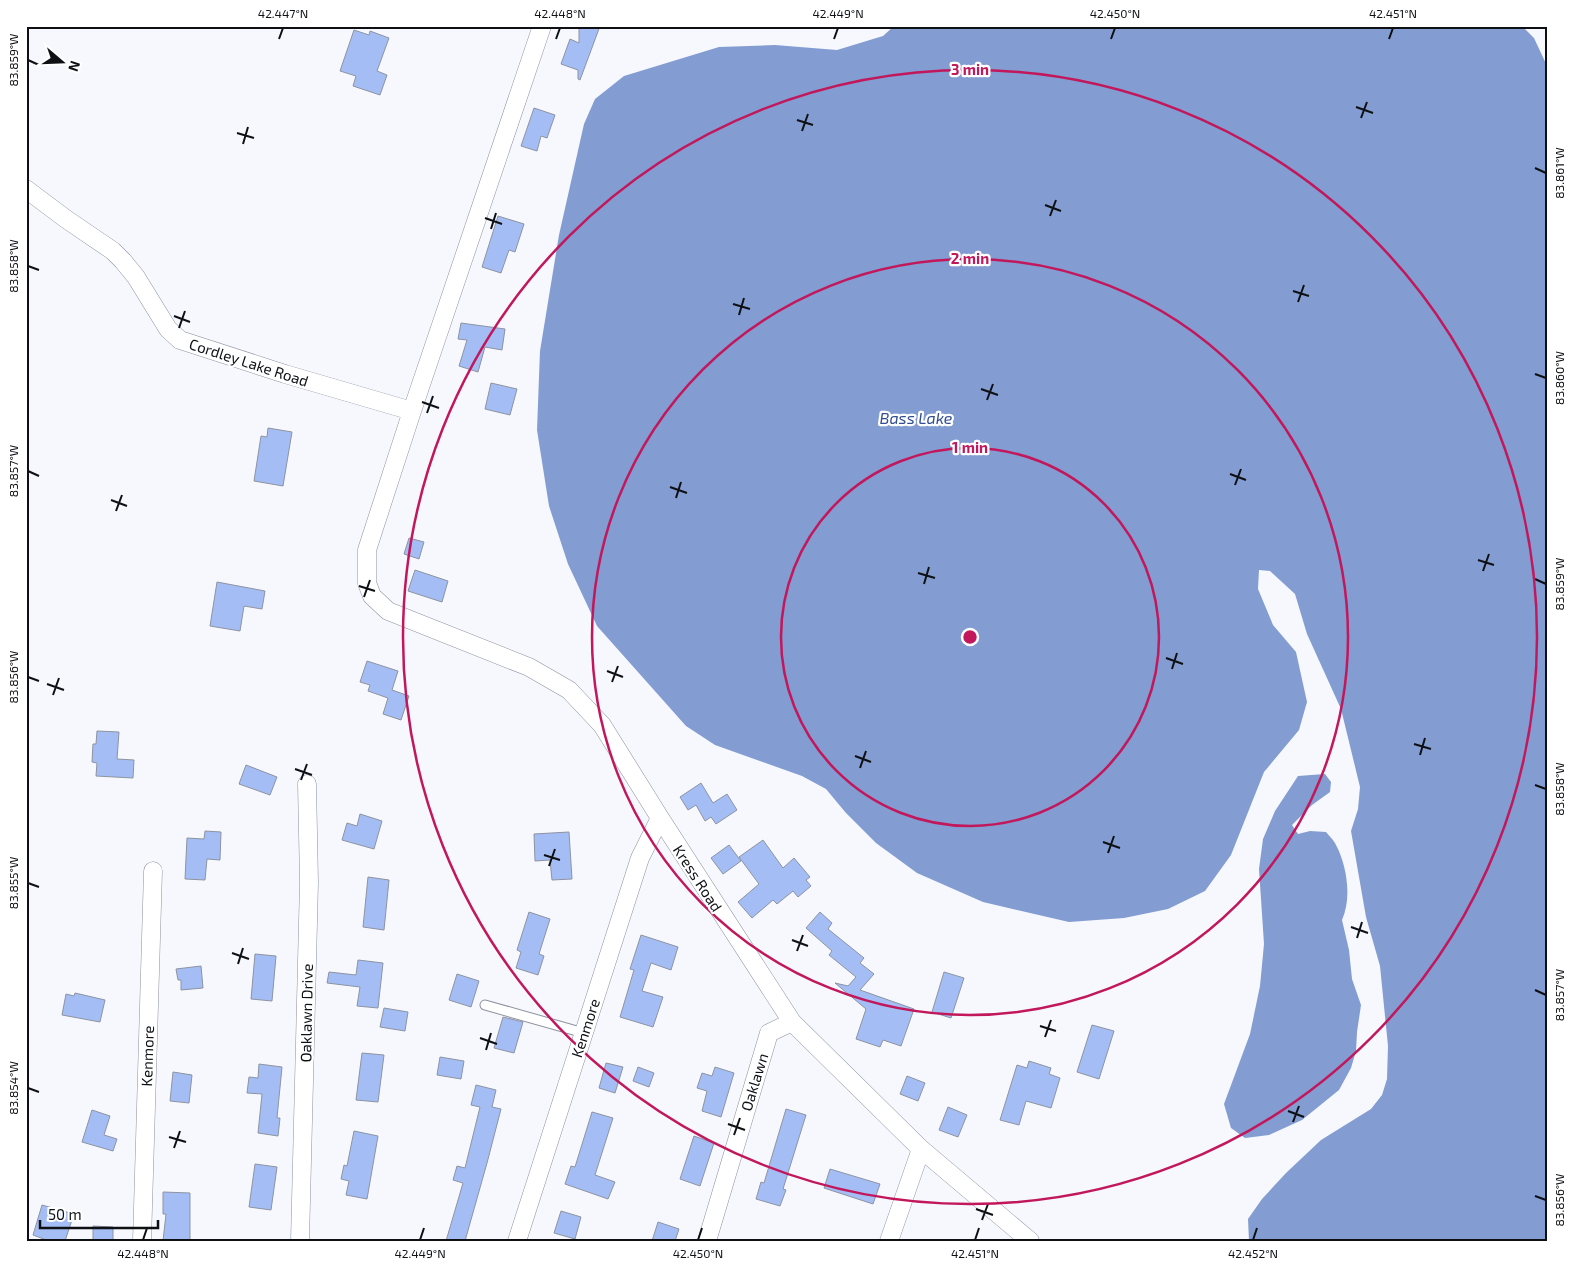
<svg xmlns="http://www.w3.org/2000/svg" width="1574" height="1267" font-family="'Exo 2',sans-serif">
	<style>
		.water { fill: #839cd1 }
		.building { fill: #a4bef5; stroke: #8d93a0 }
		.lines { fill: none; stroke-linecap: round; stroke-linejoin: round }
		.lane-casing { stroke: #8c929f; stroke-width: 11 }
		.street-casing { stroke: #8c929f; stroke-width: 19 }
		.lane { stroke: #fff; stroke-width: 9 }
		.street { stroke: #fff; stroke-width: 18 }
		.ticks { fill: none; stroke: #0e1014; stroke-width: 2 }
		.ring { fill: none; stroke: #c2185b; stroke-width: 2.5 }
		.labels { text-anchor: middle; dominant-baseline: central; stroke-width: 4.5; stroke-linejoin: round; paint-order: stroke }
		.street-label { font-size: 15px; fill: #0e1014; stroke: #fff }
		.water-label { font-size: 16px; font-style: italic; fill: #334e91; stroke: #fff }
		.centre { fill: #c2185b; stroke: #fff; stroke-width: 2.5 }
		.ring-label { font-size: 15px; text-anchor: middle; font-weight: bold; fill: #c2185b; stroke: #fff; stroke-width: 4.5; stroke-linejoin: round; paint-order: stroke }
		.neatline { fill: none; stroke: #0e1014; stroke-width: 2 }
		.ticks-label { font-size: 12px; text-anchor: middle; fill: #0e1014 }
	</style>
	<rect width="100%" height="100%" fill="#f6f8fe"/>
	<path class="water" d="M894,26H1522L1534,38L1548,68V1241H1249L1248,1219L1262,1199L1286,1173L1321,1140L1371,1109L1382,1095L1387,1079L1388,1046L1380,966L1366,917L1351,831L1358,809L1360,787L1341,709L1307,634L1295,594L1270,571L1259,570L1258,589L1273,625L1296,652L1307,702L1299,730L1264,772L1231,855L1205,891L1168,909L1124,918L1069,922L983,902L917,873L876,843L846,813L826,789L802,776L715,745L686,726L597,626L568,564L549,506L537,430L540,351L559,235L584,124L595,99L624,76L719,47L775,45L837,50L883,36Z
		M1325,774L1331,782L1330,792L1312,805L1292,825L1298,834L1310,831L1326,832C1329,836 1334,840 1336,845C1347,866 1352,898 1342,920L1349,950L1352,979L1361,1005L1357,1032L1356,1051L1351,1068L1339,1090L1302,1120L1269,1135L1245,1138L1231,1128L1224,1104L1250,1034L1260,986L1264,944L1259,869L1263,839L1275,811L1298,776Z"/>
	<path class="building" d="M579,26H600L580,80L578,79V70L561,64L570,39L579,43Z
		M354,30L369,35L370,31L389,38L377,71L387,75L380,95L353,86L356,76L340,71Z
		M534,108L555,115L547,138L541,136L537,151L521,146Z
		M498,216L524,224L515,252L509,250L501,273L482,267Z
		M461,323L505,329L502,350L485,347L478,372L459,366L467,340L458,339Z
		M491,383L517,389L510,415L485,409Z
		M268,428L292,432L283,486L254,481L261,436L267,437Z
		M409,538L424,542L419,559L404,554Z
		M415,570L448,581L442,602L408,591Z
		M217,582L265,591L262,609L244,606L240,631L210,626Z
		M367,661L398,671L392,690L409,696L401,720L383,714L388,698L368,691L370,685L360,682Z
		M97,731L119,732L117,759L134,760L133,778L96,776L97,763L92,762L93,744H96Z
		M246,765L277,777L270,795L239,784Z
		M701,783L713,803L727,794L737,810L716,824L711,817L705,821L696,805L688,810L680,797Z
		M360,814L382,821L374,849L342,840L347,823L357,826Z
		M205,831L221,832L220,860L207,859L205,880L185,879L187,838L204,839Z
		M569,832L572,879L552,880L550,860L535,861L534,834Z
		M763,840L783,868L794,858L810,877L806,880L811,886L798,897L793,891L777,904L773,900L752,918L738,902L759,884L739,857Z
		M729,845L741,861L723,874L711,858Z
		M368,877L389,880L384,930L363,927Z
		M529,912L550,919L539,954L544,956L538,975L516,968L521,952L517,950Z
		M820,912L832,923L828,929L864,958L860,963L874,974L860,990L914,1009L901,1046L883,1040L880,1047L856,1039L866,1009L835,983L848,986L856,977L829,955L832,951L806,928Z
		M641,935L678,947L671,970L651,963L642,991L663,997L653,1027L620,1017L634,970L630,969Z
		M255,954L276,956L272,1001L251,999Z
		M358,960L383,963L378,1008L357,1006L360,987L327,983L329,972L356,975Z
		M201,966L203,988L181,990V980H178L176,969Z
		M944,972L964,978L951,1018L932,1012Z
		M457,974L479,981L471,1007L449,1000Z
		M75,993L105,1000L100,1022L62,1015L66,994L74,996Z
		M384,1008L408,1012L405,1031L380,1027Z
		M503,1017L523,1022L514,1053L494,1048Z
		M1092,1025L1114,1031L1099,1079L1077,1072Z
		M362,1053L384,1055L378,1102L356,1100Z
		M440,1057L464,1061L461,1079L437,1075Z
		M1029,1061L1051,1068L1049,1074L1060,1078L1051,1108L1026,1101L1019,1125L1000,1120L1017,1065L1027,1068Z
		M606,1063L623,1067L615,1093L599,1088Z
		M259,1064L282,1067L277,1118H280L278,1136L258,1133L262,1094L247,1093L249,1077L258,1078Z
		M638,1067L654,1073L649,1087L633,1081Z
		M715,1067L734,1073L721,1117L702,1111L707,1091L697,1088L702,1073L712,1076Z
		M173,1072L192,1075L189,1103L170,1101Z
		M907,1076L925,1083L918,1101L900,1094Z
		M476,1085L496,1090L492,1107L501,1109L487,1163L465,1241H446L463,1183L453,1180L457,1166L465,1168L480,1107L471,1105Z
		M948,1107L967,1115L958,1137L939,1130Z
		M786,1109L806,1115L783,1189L786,1190L780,1206L756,1199L761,1182L764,1183Z
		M92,1110L110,1116L104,1135L117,1139L113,1151L82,1142Z
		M592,1112L613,1118L595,1175L615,1182L608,1199L565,1184L571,1166L575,1167Z
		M354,1131L378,1136L367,1199L346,1195L349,1181L341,1179L344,1165L347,1166Z
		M694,1136L714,1143L700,1186L680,1179Z
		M255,1164L277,1167L271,1210L249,1207Z
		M830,1169L880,1184L873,1204L824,1188Z
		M163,1192L190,1193V1241H163L166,1214H163Z
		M42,1205L74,1214L65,1241H49L33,1235Z
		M561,1211L581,1217L575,1239L554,1233Z
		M658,1222L679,1229L675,1241H652Z
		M93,1226L113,1227V1241H93Z"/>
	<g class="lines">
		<g class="lane-casing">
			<path id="lane" d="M485,1005L584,1033"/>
		</g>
		<g class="street-casing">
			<path id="street" d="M542,26L412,411L367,550V583L372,596L388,611L529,667L569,690L602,725L660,818L792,1022L921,1149L1030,1241
				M26,189L66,219L113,251L123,261L136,277L168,329L180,340L285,374L412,411
				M142,1241L153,871
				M300,1241L309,882L307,784
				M517,1241L640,858L660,818
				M707,1241L769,1033L792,1022
				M889,1241L921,1149"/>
		</g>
		<use href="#lane" class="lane"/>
		<use href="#street" class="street"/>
	</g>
	<path class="ticks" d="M279,39L283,28M556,39L560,28M834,39L838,28M1111,39L1115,28M1389,39L1393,28M28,60L39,65M1356,107L1373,113M1361,118L1367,102M797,120L813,125M802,131L808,114M237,133L254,138M243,144L248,127M1535,168L1546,173M1045,205L1061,211M1050,216L1056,200M485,218L502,224M491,229L496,213M28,266L39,270M1293,291L1309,296M1298,302L1304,285M733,304L750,309M739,315L744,298M174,316L190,322M179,328L185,311M1535,374L1546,378M981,389L998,395M987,400L993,384M422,402L439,408M427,413L433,396M28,471L39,476M1230,474L1246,480M1235,485L1241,469M670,487L687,493M676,498L681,482M111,500L127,506M116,511L122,495M1478,560L1494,565M1483,571L1489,554M918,573L935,578M1535,579L1546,584M924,584L929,567M359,586L375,591M364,597L370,580M1166,658L1183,664M1172,669L1177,653M607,671L623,677M28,677L39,681M612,682L618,666M47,684L64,690M53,695L59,678M1414,744L1431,749M1420,755L1425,738M855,756L871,762M860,768L866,751M295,769L312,775M301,780L307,764M1535,785L1546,789M1103,842L1120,848M1108,853L1114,836M544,855L560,860M549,866L555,849M28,883L39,887M1351,927L1368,933M1357,938L1362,922M792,940L808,946M797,951L803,935M232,953L249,959M238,964L243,948M1535,990L1546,995M1040,1026L1056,1031M1045,1037L1051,1020M480,1038L497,1044M486,1050L491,1033M28,1088L39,1092M1288,1111L1304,1117M1293,1122L1299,1106M728,1124L745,1130M734,1135L740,1118M169,1137L186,1142M174,1148L180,1131M1535,1196L1546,1200M976,1209L993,1215M982,1220L988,1204M143,1240L147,1228M420,1240L424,1228M698,1240L702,1228M975,1240L979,1228M1253,1240L1257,1228"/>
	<g class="ring">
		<circle cx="970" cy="637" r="189"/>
		<circle cx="970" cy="637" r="378"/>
		<circle cx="970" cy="637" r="567"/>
	</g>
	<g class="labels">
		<g class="street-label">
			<text transform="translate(249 362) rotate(18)">Cordley Lake Road</text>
			<text transform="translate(698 878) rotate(57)">Kress Road</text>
			<text transform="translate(306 1013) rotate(-89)">Oaklawn Drive</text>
			<text transform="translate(585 1028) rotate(-72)">Kenmore</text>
			<text transform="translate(147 1056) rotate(-88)">Kenmore</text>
			<text transform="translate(754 1082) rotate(-73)">Oaklawn</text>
		</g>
		<g class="water-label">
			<text x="916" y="417">Bass Lake</text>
		</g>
	</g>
	<circle cx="970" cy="637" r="8" class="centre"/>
	<g class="ring-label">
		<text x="970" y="75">3 min</text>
		<text x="970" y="264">2 min</text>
		<text x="970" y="453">1 min</text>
	</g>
	<rect width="1574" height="1267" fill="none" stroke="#ffffff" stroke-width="55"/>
	<g transform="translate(62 62) rotate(109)" stroke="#ffffff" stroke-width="4" paint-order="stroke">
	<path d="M0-4L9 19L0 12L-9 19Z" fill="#0e1014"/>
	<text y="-8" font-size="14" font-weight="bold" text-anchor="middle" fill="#0e1014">N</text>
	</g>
	<path d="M40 1220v8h118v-8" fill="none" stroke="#0e1014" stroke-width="2.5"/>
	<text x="48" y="1220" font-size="15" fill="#0e1014" stroke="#ffffff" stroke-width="4" paint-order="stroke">50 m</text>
	<rect x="28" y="28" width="1518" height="1212" class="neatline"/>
	<g class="ticks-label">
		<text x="283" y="18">42.447°N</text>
		<text x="560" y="18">42.448°N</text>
		<text x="838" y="18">42.449°N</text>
		<text x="1115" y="18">42.450°N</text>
		<text x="1393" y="18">42.451°N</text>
		<text transform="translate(14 60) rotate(-90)" y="4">83.859°W</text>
		<text transform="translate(1560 173) rotate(-90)" y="4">83.861°W</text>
		<text transform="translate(14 266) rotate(-90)" y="4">83.858°W</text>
		<text transform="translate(1560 378) rotate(-90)" y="4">83.860°W</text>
		<text transform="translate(14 471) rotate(-90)" y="4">83.857°W</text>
		<text transform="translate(1560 584) rotate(-90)" y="4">83.859°W</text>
		<text transform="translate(14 677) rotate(-90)" y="4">83.856°W</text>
		<text transform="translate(1560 789) rotate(-90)" y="4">83.858°W</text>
		<text transform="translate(14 883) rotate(-90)" y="4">83.855°W</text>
		<text transform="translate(1560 995) rotate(-90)" y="4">83.857°W</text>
		<text transform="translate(14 1088) rotate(-90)" y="4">83.854°W</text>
		<text transform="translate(1560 1200) rotate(-90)" y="4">83.856°W</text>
		<text x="143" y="1258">42.448°N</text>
		<text x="420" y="1258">42.449°N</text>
		<text x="698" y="1258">42.450°N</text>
		<text x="975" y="1258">42.451°N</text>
		<text x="1253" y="1258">42.452°N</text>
	</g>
</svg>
